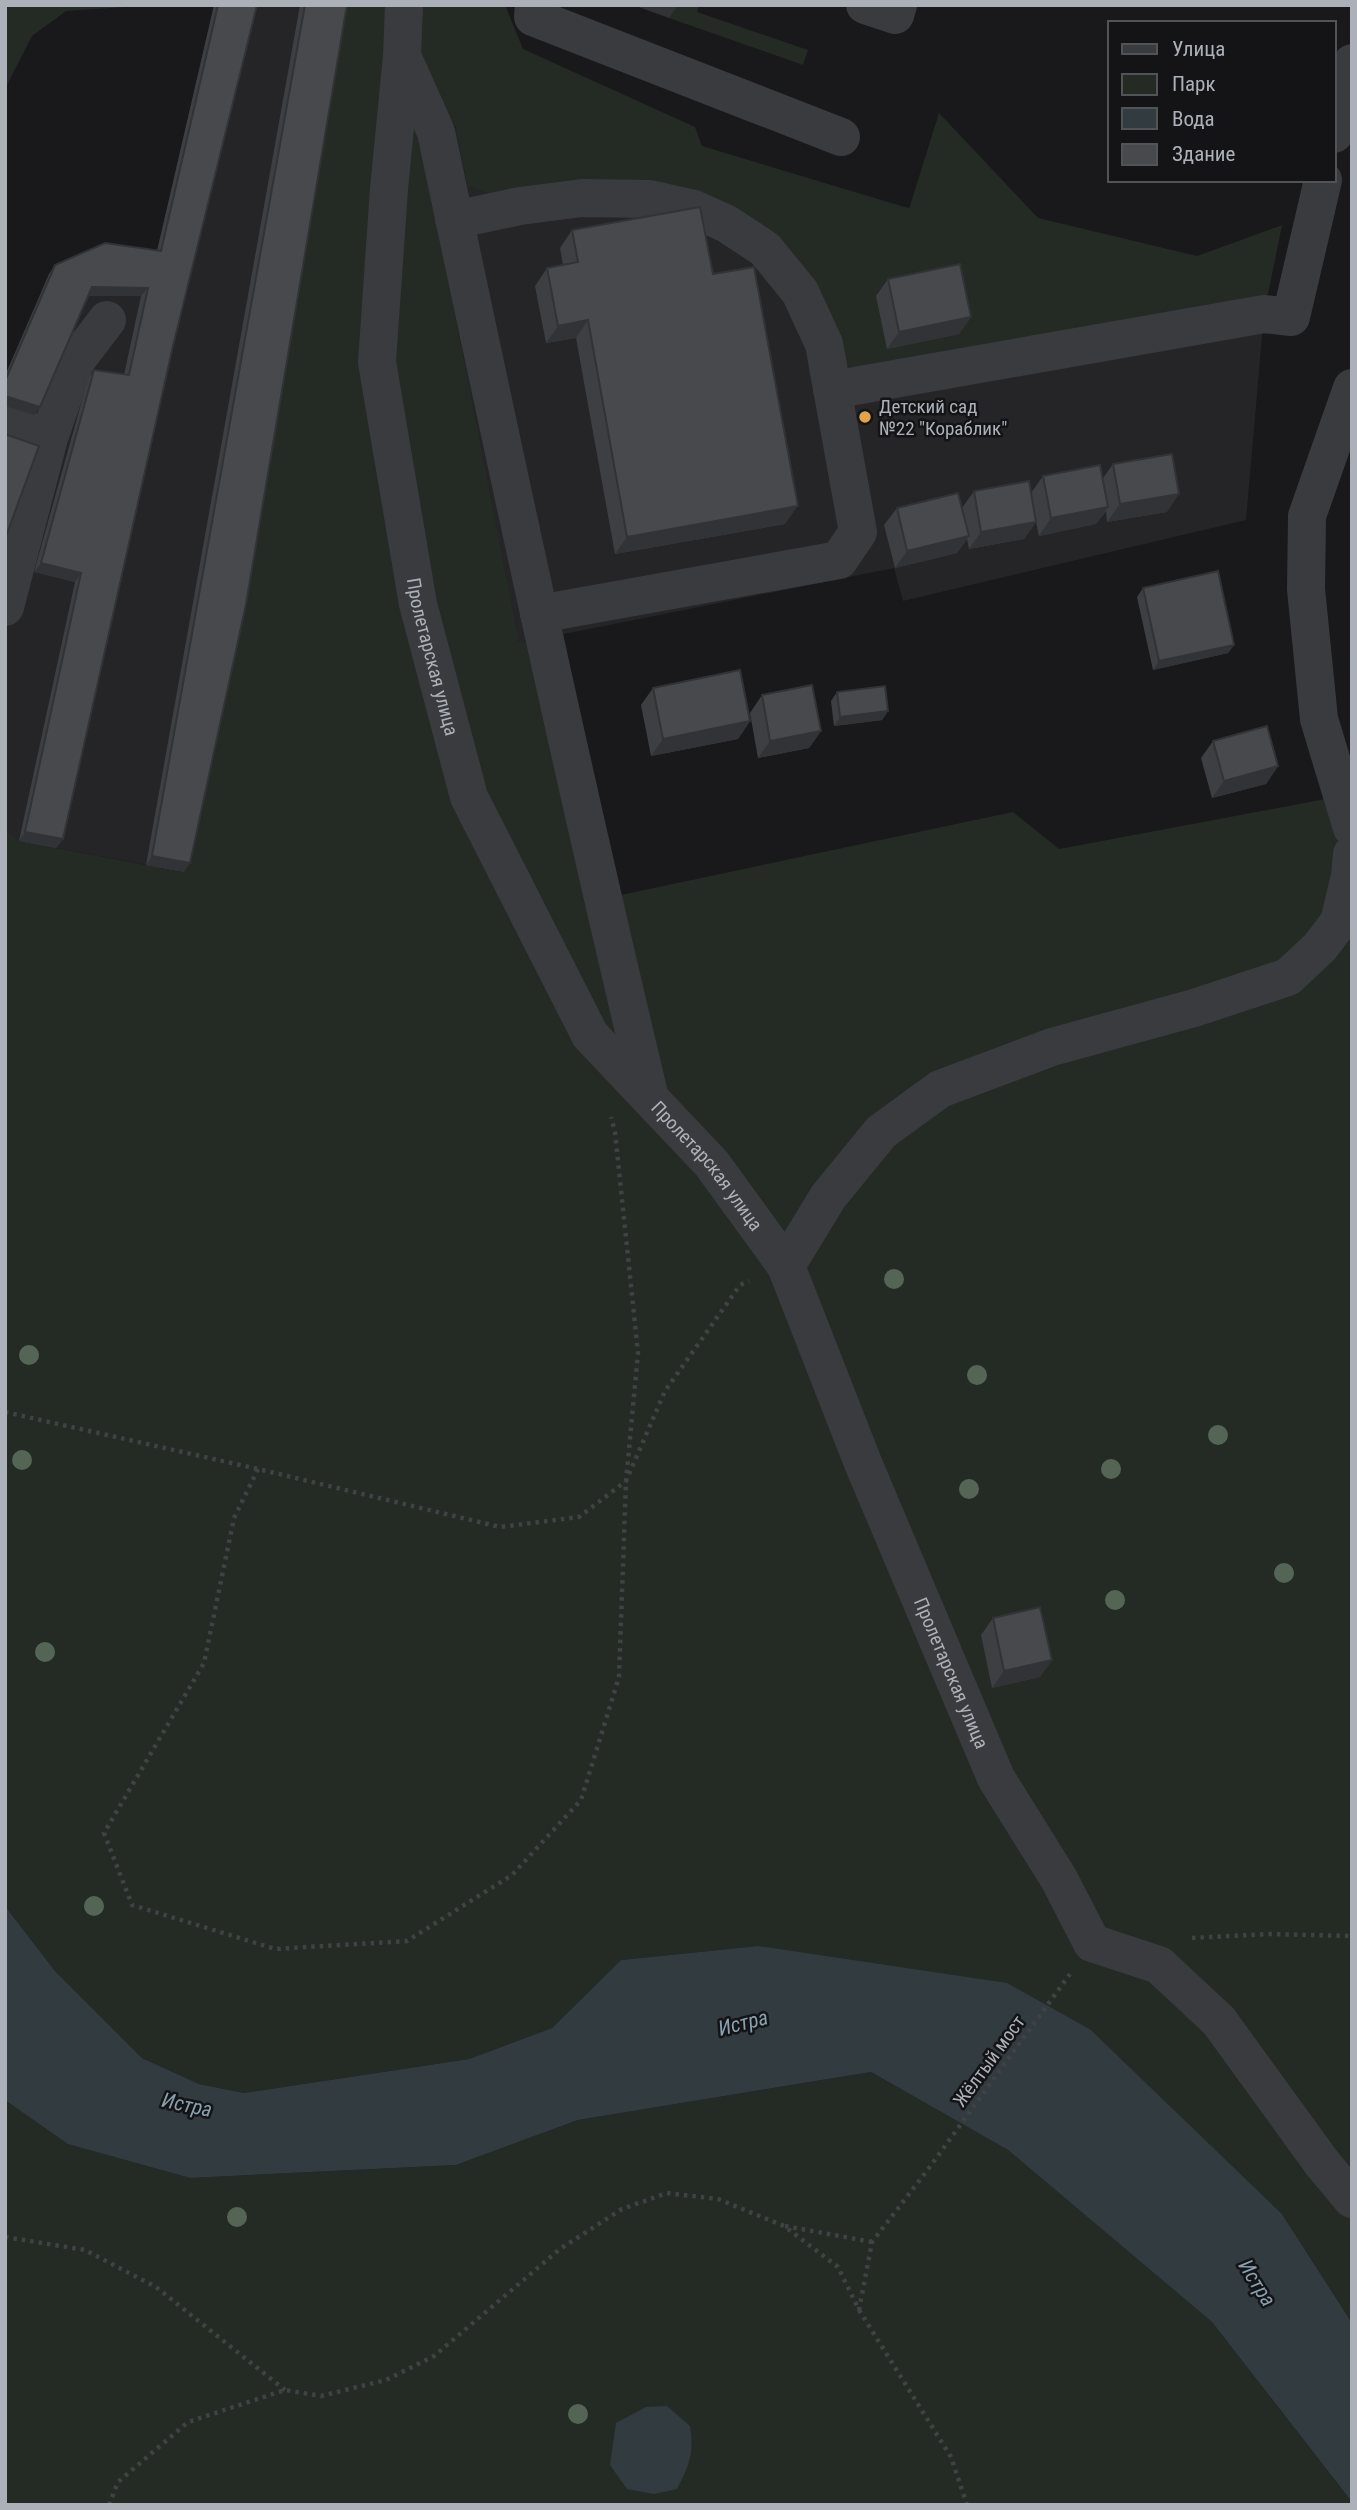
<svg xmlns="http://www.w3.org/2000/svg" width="1357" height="2510" font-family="'Roboto Condensed',sans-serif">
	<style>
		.built { fill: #252528 }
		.green { fill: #232b24 }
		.water { fill: #323b40 }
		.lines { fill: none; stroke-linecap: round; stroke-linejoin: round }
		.path { stroke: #404246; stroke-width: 4.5; stroke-dasharray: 3.5 5; stroke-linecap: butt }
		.minor { stroke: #3a3b3f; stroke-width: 38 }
		.tree { fill: #556555 }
		.wall { fill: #3e3f42 }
		.shaded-wall { fill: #323336 }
		.building { fill: #48494d; stroke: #323336; stroke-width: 2 }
		.poi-dot { fill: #e3a348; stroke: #141416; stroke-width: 2.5 }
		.labels { text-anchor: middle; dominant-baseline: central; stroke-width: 5; stroke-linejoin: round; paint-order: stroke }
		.poi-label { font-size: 19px; fill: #acb1b9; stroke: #141416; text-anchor: start }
		.street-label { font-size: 19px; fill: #acb1b9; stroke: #141416 }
		.water-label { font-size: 21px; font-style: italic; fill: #87a1b1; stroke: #141416 }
	</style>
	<rect width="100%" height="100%" fill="#19191b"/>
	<path class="built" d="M214,5H343L184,872L19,841L5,833V375L49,274L155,260Z
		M456,128L701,146L1264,314L1246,520L903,601L894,568L519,643L419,136Z"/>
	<path class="green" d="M5,5H157L66,11L32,36L5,89Z
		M341,5H505L523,49L695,127L702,146L909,209L939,113L1038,218L1197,256L1282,225L1268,294L1240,308L874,375L835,361L821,293L766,226L702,192L502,198L468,186L456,128L405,59L519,642L544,639L616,896L1013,812L1059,849L1352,794V2323L1282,2214L1091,2030L758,1946L621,1960L552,2028L469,2059L244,2093L199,2084L142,2058L55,1971L5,1906V830L19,841L183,872Z
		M674,5H699L697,12L808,50L803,65L669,18Z
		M871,2072L1008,2150L1212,2322L1352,2502V2505H5V2100L69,2144L190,2178L456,2165L578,2120Z"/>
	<path class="water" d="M5,1906L55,1971L142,2058L199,2084L244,2093L469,2059L552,2028L621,1960L758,1946L1007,1983L1091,2030L1282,2214L1352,2323V2502L1212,2322L1008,2150L871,2072L578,2120L456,2165L190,2178L68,2144L5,2100Z
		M667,2406L690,2426C694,2453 690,2464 677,2489L654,2494L627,2489L610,2465L616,2423L646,2407Z"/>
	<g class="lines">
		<path class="path" d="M5,1412L258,1469L500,1527L579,1517L626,1481L665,1391L740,1285L749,1281
			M258,1469L234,1518L204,1663L104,1833L132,1905L275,1949L407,1941L512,1875L581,1800L619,1677L626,1481L638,1353L615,1132L611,1117
			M1192,1938L1269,1934L1352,1936
			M785,2226L872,2242
			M5,2237L85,2250L156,2287L285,2390
			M859,2310L951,2457L967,2505
			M109,2505L118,2482L188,2422L285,2390L321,2396L386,2380L434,2356L560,2249L622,2209L667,2193L718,2199L784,2226L838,2267L859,2310L872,2242L929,2168L1070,1974"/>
		<g class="minor">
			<path id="s1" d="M404,5L402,56L389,189L377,362L418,604L469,797L590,1035L712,1164L786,1266L863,1463L996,1778L1059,1879L1092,1943L1159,1965L1219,2021L1322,2163L1352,2199"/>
			<path d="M534,5L533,17L841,137"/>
			<path d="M865,5L895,15L898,5"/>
			<path d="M403,58L436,132C504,455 573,777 650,1098"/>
			<path d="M1334,134L1352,63"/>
			<path d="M454,220L520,206L582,198L650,199L694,209L727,224L765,249L800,292L824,344L858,532L839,560L539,614"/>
			<path d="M1352,388L1307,516L1306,589L1319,719L1352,828"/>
			<path d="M832,390L1264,314L1291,317L1323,180"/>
			<path d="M5,422L49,438L75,362L107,320"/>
			<path d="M5,607L49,438"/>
			<path d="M786,1266L828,1197L881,1132L940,1089L1052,1047L1194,1008L1288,977L1320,947L1339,922L1350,876L1352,854"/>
		</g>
	</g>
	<g class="tree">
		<circle cx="894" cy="1279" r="10"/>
		<circle cx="29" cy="1355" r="10"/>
		<circle cx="977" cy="1375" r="10"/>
		<circle cx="1218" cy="1435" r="10"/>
		<circle cx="22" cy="1460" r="10"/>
		<circle cx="1111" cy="1469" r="10"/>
		<circle cx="969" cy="1489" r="10"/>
		<circle cx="1284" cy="1573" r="10"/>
		<circle cx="1115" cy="1600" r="10"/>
		<circle cx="45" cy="1652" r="10"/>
		<circle cx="94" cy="1906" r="10"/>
		<circle cx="237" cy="2217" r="10"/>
		<circle cx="578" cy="2414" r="10"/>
	</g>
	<path class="wall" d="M214,5H257L173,346L63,839L56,848L19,841L75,582L34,572L88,379L94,370L124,375L141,296H88L40,407L34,415L5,406V376L49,274L55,265L157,251Z
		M300,5H347L184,872L146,865Z
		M572,230L713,274L785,524L615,554L576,338L546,343L535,286L547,268L563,265L560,248Z
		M888,279L971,317L959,334L887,349L876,296Z
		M1113,464L1167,512L1107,522L1106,511L1096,524L1039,536L1036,522L1024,539L969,549L967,539L957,553L895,568L884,525L897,508H962L974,491L1031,493L1043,476L1103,478Z
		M1143,588L1234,645L1228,653L1153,670L1137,597Z
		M653,688L750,721L738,739L651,756L641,705Z
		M837,692L888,711L882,720L834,726L831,701Z
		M762,695L821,731L809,748L758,758L750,713Z
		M1213,741L1278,766L1266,784L1212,798L1201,758Z
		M993,1618L1052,1660L1040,1677L992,1688L981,1635Z"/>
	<path class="shaded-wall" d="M633,5H678L669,18Z
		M92,287L148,288L141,296H86Z
		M971,317L959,334L887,349L899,332Z
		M588,320L576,338L546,343L558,326Z
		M5,396L40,407L34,415L5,406Z
		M1179,494L1167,512L1107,522L1120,504Z
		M798,506L785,524L615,554L627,537Z
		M1108,507L1096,524L1039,536L1051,518Z
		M1036,522L1024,539L969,549L981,532Z
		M969,536L957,553L895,568L907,551Z
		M41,563L81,573L75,582L34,572Z
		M1234,645L1228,653L1153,670L1159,661Z
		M888,711L882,720L834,726L840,717Z
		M750,721L738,739L651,756L663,739Z
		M821,731L809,748L758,758L770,741Z
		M1278,766L1266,784L1212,798L1224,781Z
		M25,832L63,839L56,848L19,841Z
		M152,856L190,863L184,872L146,865Z
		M1052,1660L1040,1677L992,1688L1004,1671Z"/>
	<path class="building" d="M218,5H257L173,346L63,839L25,832L81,573L41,563L94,370L129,375L148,288L92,287L40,407L5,396V381L55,265L105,243L161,251Z
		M305,5H347L246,604L190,863L152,856Z
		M700,207L713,274L754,267L798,506L627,537L588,320L558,326L547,268L578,262L572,230Z
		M960,264L971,317L899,332L888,279Z
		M5,434L39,446L5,539Z
		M1172,454L1179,494L1120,504L1113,464Z
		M1100,465L1108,507L1051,518L1043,476Z
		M1029,481L1036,522L981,532L974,491Z
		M958,493L969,536L907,551L897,508Z
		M1218,571L1234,645L1159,661L1143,588Z
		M740,670L750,721L663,739L653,688Z
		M812,685L821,731L770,741L762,695Z
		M885,686L888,711L840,717L837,692Z
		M1267,726L1278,766L1224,781L1213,741Z
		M1040,1607L1052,1660L1004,1671L993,1618Z"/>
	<circle class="poi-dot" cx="865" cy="417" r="7"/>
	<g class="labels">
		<g class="poi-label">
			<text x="879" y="406">Детский сад<tspan x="879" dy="22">№22 "Кораблик"</tspan></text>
		</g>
		<g class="street-label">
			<text stroke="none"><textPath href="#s1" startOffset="658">Пролетарская улица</textPath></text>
			<text stroke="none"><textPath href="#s1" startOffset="1246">Пролетарская улица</textPath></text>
			<text stroke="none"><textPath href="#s1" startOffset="1813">Пролетарская улица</textPath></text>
			<text transform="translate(989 2061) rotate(-54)">Жёлтый мост</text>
		</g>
		<g class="water-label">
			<text transform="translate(743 2023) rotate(-14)">Истра</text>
			<text transform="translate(187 2105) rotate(12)">Истра</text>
			<text transform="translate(1257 2283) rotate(58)">Истра</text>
		</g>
	</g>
	<rect width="1357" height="2510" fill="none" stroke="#acb1b9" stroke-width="14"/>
	<rect x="1108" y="21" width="228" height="161" fill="#141416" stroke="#515357" stroke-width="2"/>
	<rect x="1122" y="44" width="35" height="10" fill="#3a3b3f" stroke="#515357" stroke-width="2"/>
	<text x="1172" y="56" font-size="21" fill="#acb1b9">Улица</text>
	<rect x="1122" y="74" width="35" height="21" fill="#232b24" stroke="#515357" stroke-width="2"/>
	<text x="1172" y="91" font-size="21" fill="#acb1b9">Парк</text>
	<rect x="1122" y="108" width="35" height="21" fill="#323b40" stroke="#515357" stroke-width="2"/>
	<text x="1172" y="126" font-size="21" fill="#acb1b9">Вода</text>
	<rect x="1122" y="144" width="35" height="21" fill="#48494d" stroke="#515357" stroke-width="2"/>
	<text x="1172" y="161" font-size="21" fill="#acb1b9">Здание</text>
</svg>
